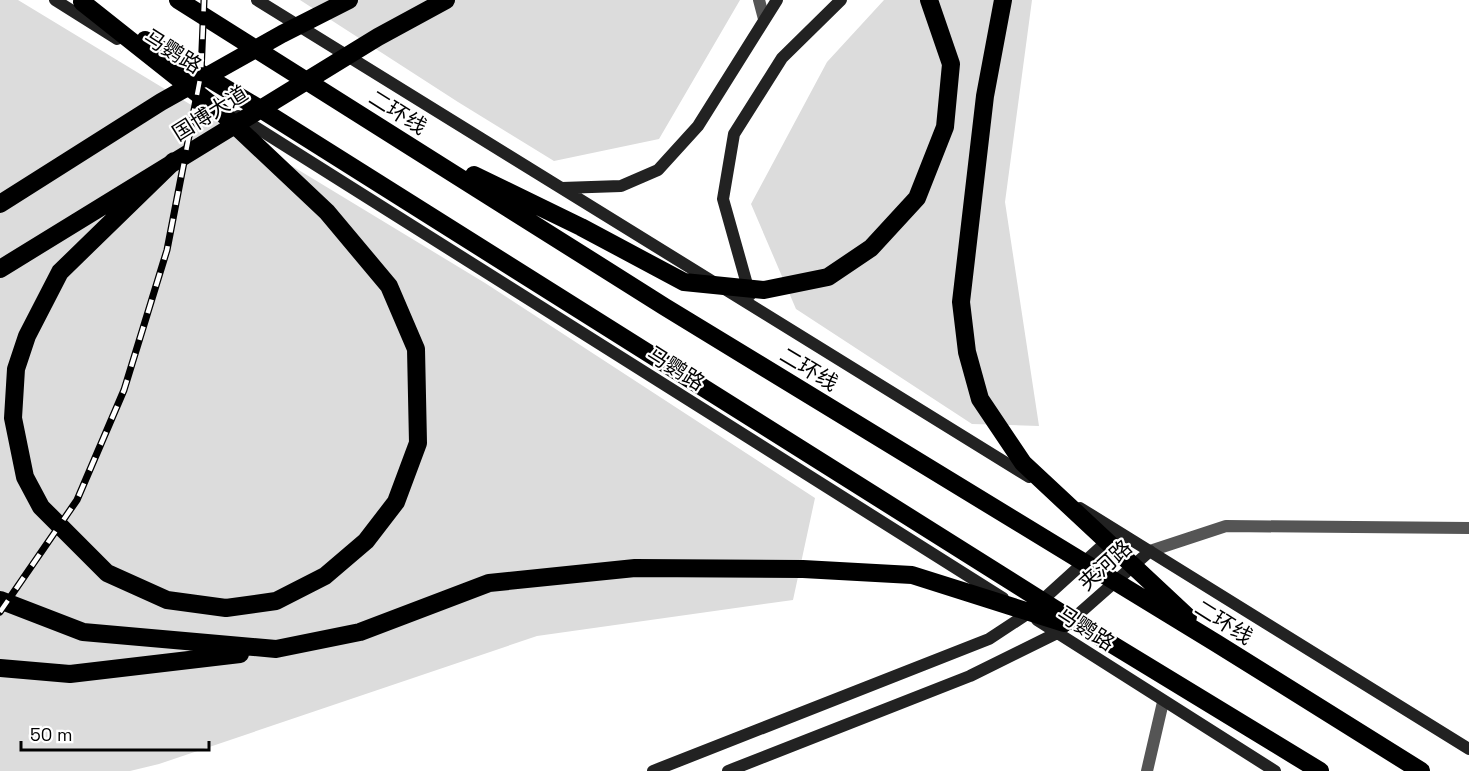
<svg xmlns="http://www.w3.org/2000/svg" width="1469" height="771" font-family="'Space Grotesk','Noto Sans SC',sans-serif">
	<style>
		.green { fill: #dcdcdc }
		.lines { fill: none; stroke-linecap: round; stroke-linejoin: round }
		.street { stroke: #555; stroke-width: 12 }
		.secondary { stroke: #222; stroke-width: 12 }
		.highway { stroke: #000; stroke-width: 18 }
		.rail-casing { stroke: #000; stroke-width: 7 }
		.rail { stroke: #fff; stroke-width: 4.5; stroke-dasharray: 14; stroke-linecap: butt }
		.labels { text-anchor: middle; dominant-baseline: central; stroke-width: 4.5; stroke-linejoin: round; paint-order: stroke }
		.street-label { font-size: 21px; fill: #000; stroke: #fff }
	</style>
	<rect width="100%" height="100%" fill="#fff"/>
	<path class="green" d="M0,0H18L485,283L815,498L793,600L537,636L159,764L130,771H0Z
		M300,0H740L659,139L554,161L458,102Z
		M884,0H1032L1005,202L1039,426L972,424L796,309L751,204L827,62Z"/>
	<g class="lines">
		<path class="street" d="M759,0L764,19
			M1150,551L1226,526L1469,528
			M1147,771L1163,702"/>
		<path class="secondary" d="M55,0L117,39
			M257,0L1029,477
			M238,116L1003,598
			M562,188L621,186L658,170L698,126L777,0
			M750,295L723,199L734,134L782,58L841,0
			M1080,508L1469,749
			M1037,620L1275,771
			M653,771L989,639L1027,614L1113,536
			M728,771L970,676L1057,633L1150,551"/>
		<path class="highway" d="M178,0L665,307L1216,643L1421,771
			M1003,0L985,96L961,302L967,352L980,399L1023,463L1188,617
			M82,2L222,113L327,212L389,286L416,349L418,443L396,502L366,541L325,576L276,601L226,608L167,600L107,573L41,507L25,477L13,418L16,369L27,336L60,272L174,161
			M145,40L262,110L1090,631L1320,771
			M474,175L581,227L684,282L764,290L828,277L871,248L917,198L945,127L951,64L929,0
			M0,204L161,102L282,34L349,0
			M0,269L378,37L446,0
			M0,600L83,632L276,649L360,632L489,583L635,568L803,569L912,575L1064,623
			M0,668L70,674L240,654"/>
		<g class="rail-casing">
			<path id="rail" d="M0,612L77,500L124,390L167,250L201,74L204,0"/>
		</g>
		<use href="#rail" class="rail"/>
	</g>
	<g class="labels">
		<g class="street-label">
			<text transform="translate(173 51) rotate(32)">马鹦路</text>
			<text transform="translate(398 112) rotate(32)">二环线</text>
			<text transform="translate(210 113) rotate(-32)">国博大道</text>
			<text transform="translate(676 368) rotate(32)">马鹦路</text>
			<text transform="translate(809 369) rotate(31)">二环线</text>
			<text transform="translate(1105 565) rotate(-42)">夹河路</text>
			<text transform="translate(1224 622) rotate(32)">二环线</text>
			<text transform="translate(1086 628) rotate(33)">马鹦路</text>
		</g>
	</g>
	<path d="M21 741v9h188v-9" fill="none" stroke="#000000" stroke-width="3"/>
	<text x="30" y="741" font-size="18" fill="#000000" stroke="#ffffff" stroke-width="4.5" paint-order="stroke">50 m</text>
</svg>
